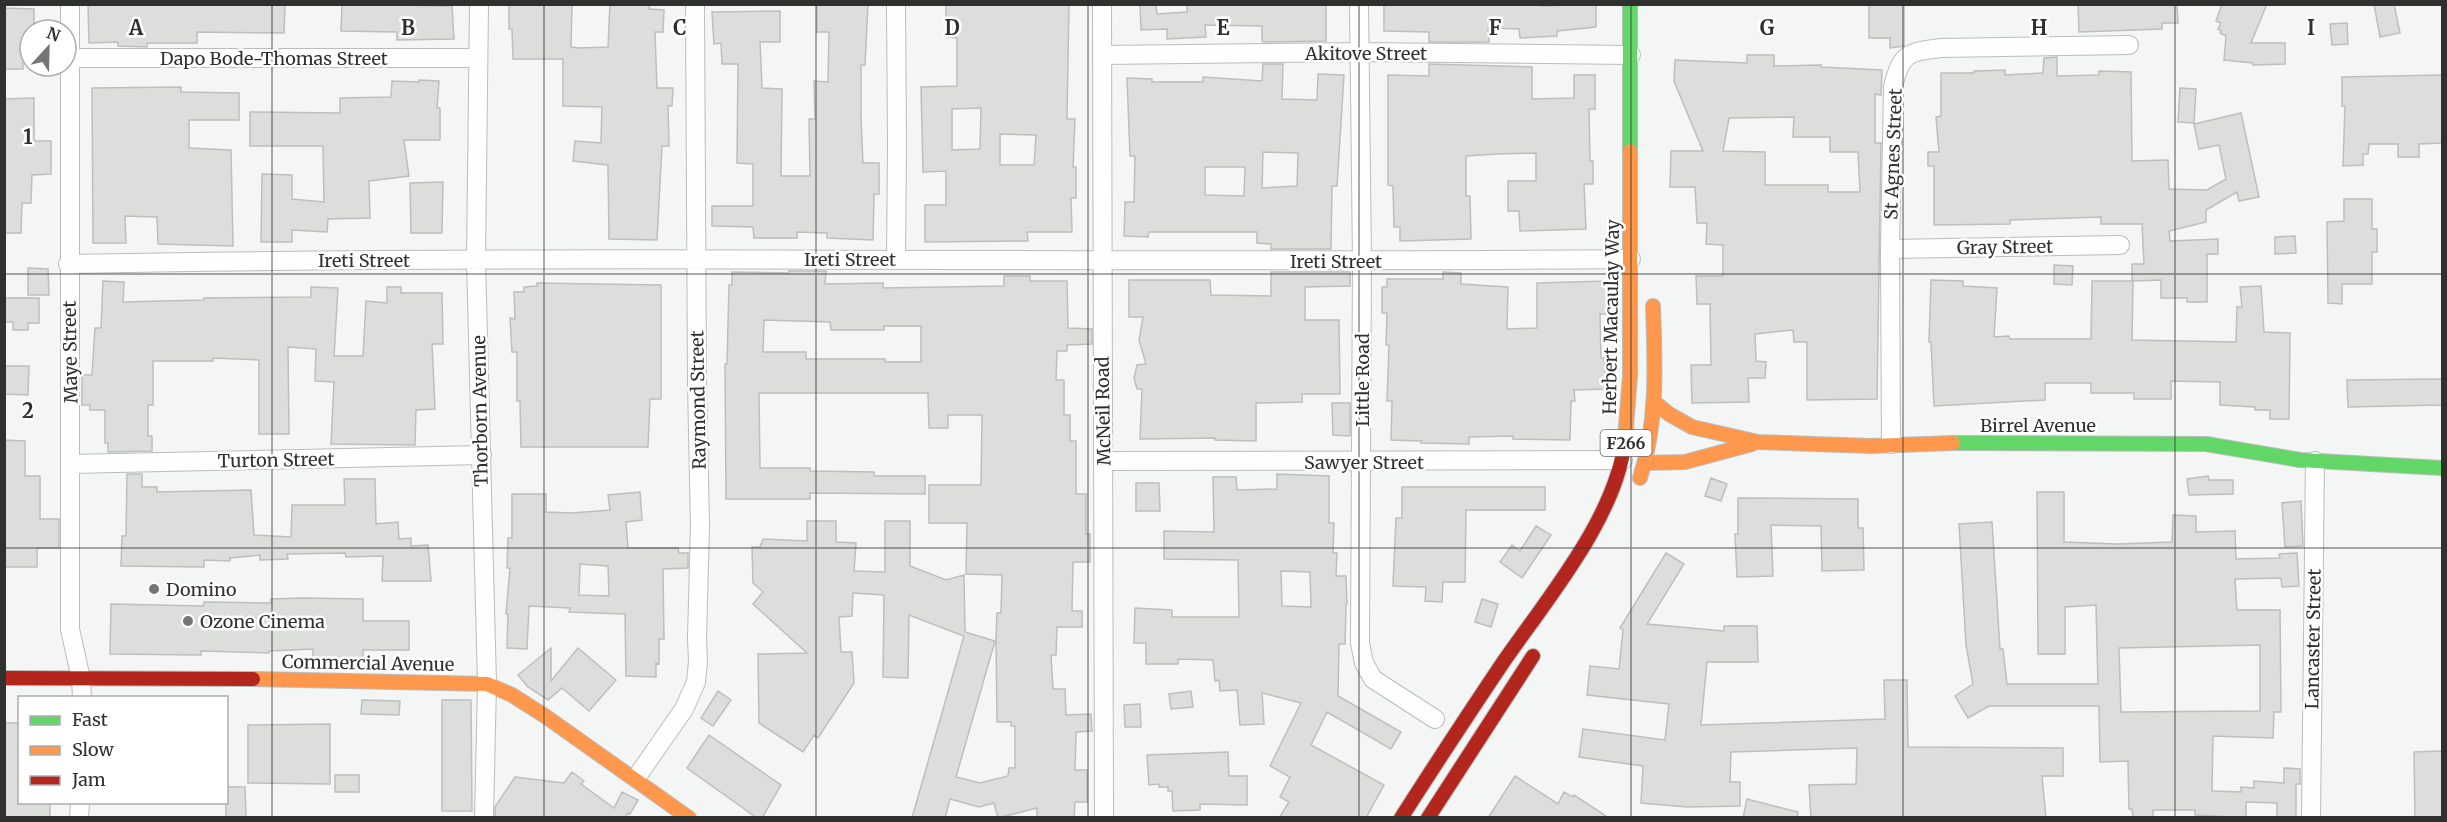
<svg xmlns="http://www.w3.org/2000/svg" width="2447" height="822" font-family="Merriweather,serif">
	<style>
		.building { fill: #dcdedc; stroke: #bdbfbe; stroke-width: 1.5; fill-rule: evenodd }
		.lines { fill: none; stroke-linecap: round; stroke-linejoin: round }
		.street-casing { stroke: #bbbdbc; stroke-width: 20 }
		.fast-casing { stroke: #bbbdbc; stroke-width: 16 }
		.slow-casing { stroke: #bbbdbc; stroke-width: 16 }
		.jam-casing { stroke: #bbbdbc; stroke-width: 16 }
		.street { stroke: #fdfefd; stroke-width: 18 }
		.fast { stroke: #63d668; stroke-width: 14 }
		.slow { stroke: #ff974d; stroke-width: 14 }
		.jam { stroke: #b3261e; stroke-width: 14 }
		.grid { fill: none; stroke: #2f312f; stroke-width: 1.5; stroke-opacity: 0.55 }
		.poi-dot { fill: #747674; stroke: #fff; stroke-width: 2 }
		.labels { text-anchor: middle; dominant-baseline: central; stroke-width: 5; stroke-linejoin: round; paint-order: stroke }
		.shield { fill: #fff; stroke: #6d6f6d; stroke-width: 1.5 }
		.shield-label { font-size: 16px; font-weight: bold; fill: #2f312f }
		.street-label { font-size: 18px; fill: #2f312f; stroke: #fff }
		.poi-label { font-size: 18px; fill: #2f312f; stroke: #fff; text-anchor: start }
		.grid-label { font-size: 20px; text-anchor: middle; font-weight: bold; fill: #2f312f; stroke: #fff; stroke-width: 5; stroke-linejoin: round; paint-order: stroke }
	</style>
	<rect width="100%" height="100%" fill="#f3f6f4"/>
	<path class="building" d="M88,4H285L284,33L197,32V43H147V47L118,46V42L89,43Z
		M342,4L452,6L454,39L397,40V32L341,31Z
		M509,4H572L571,47L580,48L608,47L610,4H650L649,9L664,10L663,32H655L657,88H673L672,106H668L669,146H662L657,240L609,239L608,165L573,161L575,141L601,143L602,107L563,106V59H513L512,29H509Z
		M817,4H868L865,65H861V118L863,163H879V194H874L873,240L827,238V233L797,232V238H754L753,227L712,226V206H753V164L737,163L738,64H722L721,43L714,44L712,12L780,11V42H760L762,88L782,89L781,176H810L809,119H815L814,81L828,82L829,32H817Z
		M946,4H1069L1067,119H1075L1073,167H1076V198H1071L1072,232H1027L1028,241L925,242V205H946V171L923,172L921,87L957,86V38L946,37ZM981,108L980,149L952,150V109ZM1000,134L1036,135L1034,165H1000Z
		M1140,4H1156L1157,14L1187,12V4H1326V41L1263,42L1262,41V26L1205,25L1206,37L1167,39V29L1141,30Z
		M1384,4H1540V6L1596,4V27L1557,31V36L1520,38L1519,29L1488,28L1489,42H1429V32L1384,31Z
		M1869,4H1904V46L1890,48V38H1869Z
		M2078,4H2177L2178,23H2162V29L2079,32Z
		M2222,4H2267L2251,43H2285V64L2253,65V63L2224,60L2226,36L2220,33L2221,30L2218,29L2221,23L2216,21Z
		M2374,4H2394L2400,33L2380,37Z
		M4,8L34,9V30H30V39L23,38V69H4Z
		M2347,23L2348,44L2332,45L2330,24Z
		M1747,55H1774V66L1821,65V67L1882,70L1881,95L1875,94V143H1881L1877,399L1807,400V342H1794L1793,330L1755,334L1756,361L1766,362L1765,378H1748L1749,402L1692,403L1691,365H1711L1710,304H1697L1696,276H1723V245L1706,244L1707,223H1697L1695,187H1670L1671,151H1703L1674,81L1675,60L1747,63ZM1794,117L1793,137H1830V152H1858L1860,192H1828V185H1765V152L1723,151L1729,118Z
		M2057,57V76L2099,75V71L2131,72L2132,161L2168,160L2169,189L2207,190L2226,179L2219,145L2199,149L2194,124L2241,113L2259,197L2239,201L2237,192L2206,210V222L2169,231L2170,241L2218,239V254H2207V302H2187V298H2161V280L2132,281V264H2144L2142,224H2101V217L2010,220V224L1934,225V166H1928V152H1939L1936,117L1941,116V73H1974V71L2005,70V75L2043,73L2044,58Z
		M1263,64H1283L1282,99L1317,100L1318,74L1344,75L1337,186H1332L1331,249H1271V244L1257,243V232H1149L1148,237L1124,236L1125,202H1134L1135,156H1130L1127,78L1152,79V82H1203V77L1262,81ZM1263,152L1298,153L1297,186L1262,188ZM1205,167H1245L1244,196L1205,195Z
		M1429,64L1532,67V99L1574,98V75H1595V109H1589L1590,161H1593V184H1584L1586,229L1520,231L1519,211H1508V181H1536V153L1497,154L1466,156V196H1470L1471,239L1400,241V227H1394L1393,186L1388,185V75L1429,76Z
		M2442,75V143L2419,144V157H2398V144H2369L2368,154H2363V165L2343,166L2345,106H2342V77Z
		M419,80L439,81L437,108H440V140H404L409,176L369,181L370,218L328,219L327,232L292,230V242H261L262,174L292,175V199L324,202L323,146H250V112L340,113V98L391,97L392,81L419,82Z
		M181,87V92L239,93V120H189V148L231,150L233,246L158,244L157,217L125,216L126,243H93L92,88Z
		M2180,88L2196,89L2194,123L2178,122Z
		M34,98V141H51V174L32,175L31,203H22L21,233H4V99Z
		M443,182L442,233H411L410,183Z
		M2344,199H2372V229H2377V252H2372V284H2342V304L2328,303L2327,222L2344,221Z
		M2295,236L2296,253L2275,254V237Z
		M2054,265L2073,266L2072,285L2054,284Z
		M28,268L48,269L49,295H28Z
		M789,271H826L825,284L883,283V288L1004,286V276H1030V281H1067L1068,328L1092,329V344L1067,345V351H1057L1056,380H1064V415H1070V441H1076V494H1086V534H1090V562H1073L1072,611H1082V627H1057L1056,655H1051L1053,689H1065L1066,715L1091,714L1092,731L1076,732L1075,770H1087V802H1075L1074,818H1037V808L998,818L994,803L979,807L950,799L945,818H912L964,636L909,615L908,678L883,677L884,595L853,593L852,616L839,617L841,652H852L854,683L818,738L814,735L803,752L759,723L758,654L807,653L753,604L763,592L753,583L752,547H760L763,539L807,541V521H836V542L856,543L854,571L885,572V521H910V566L946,580L964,575L965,632L995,641L956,777L980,783L1008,776L1009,768H1015V726H1011V722H997L996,640L997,613H1001L1002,575L966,574L967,523H929V485H981L982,415H948V428H929L928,393H759L760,468H810V471L874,472V476H925V494L810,493V499H726L725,364H727L729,285H732V272L788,273ZM764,320L830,322L831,330H884V326H921V362H885V359H806V352H763Z
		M1271,272H1350V286L1305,287V320H1339L1340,394H1302V402L1256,403V441L1215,440V438L1140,439L1142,389H1137L1134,378L1137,365L1146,364L1139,340L1143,317H1129V280H1210L1211,295L1271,296Z
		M1443,272L1461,273V284L1508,287L1507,329L1537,328V283L1608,281V314H1600L1601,358H1604L1606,389L1574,390L1575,401H1571L1570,440L1513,439V436L1469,437V444L1421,443L1422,441L1391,440L1392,401H1387L1389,345H1386L1387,313H1382V287H1387V279H1443Z
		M1931,280L1963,281V286L1997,288L1994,337L2009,336L2010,339H2091L2092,281H2133L2132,340L2236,342L2237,307H2242L2240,287L2261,286L2264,332L2290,333L2289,419H2270V410H2255V407L2220,405V382L2171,381V399H2134V393H2091V383H2045V400L1934,406L1931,342H1929Z
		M103,281L124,282L123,302L204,300V298L311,297V287L338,288L334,356H363L366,301L387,303V287H401V293H442L443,344H432L435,409L416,410L415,445L331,444L334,382L315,381L316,349L288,347L289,434H259V360L213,358V361H153V405H148V436H152V451L108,452V443H105V410H90V405H82V375H92L95,328H101Z
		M537,283L661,285V399H650L648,447H521L520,401H517V352H512L510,318L515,319L514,292H524V287L537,286Z
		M4,298H39V323H28V330H13V322H4Z
		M4,366H29L28,395L4,394Z
		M2442,379V405L2348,407L2347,380Z
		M1332,403H1350V436L1333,435Z
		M4,440L25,441V476H40V519H59V548H37V567H4Z
		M127,474H142V487H157V492L251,490L254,535L291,537L292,505H345L344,479H375L376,524L398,522L399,539L411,538V546L428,545L431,581H382L383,556L346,557L345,553L287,554L288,559L260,560V555L230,558V561L204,560V567L121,566L122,536H126Z
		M1277,474L1329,476V523H1334L1333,553H1337L1336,576H1346L1347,604H1346L1345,644H1339L1338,696L1401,732L1391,749L1327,712L1311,745L1384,785L1366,818H1279L1289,802L1280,797L1290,777L1270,766L1301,703L1262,693L1264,724L1240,725L1237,690L1220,691L1219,680L1215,681L1213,660L1178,659V664H1146V643H1134L1135,608L1172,610V617H1239L1238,560L1164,559V531L1214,532L1213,477H1236L1237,490L1277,489ZM1281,571L1310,572L1311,607L1282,606Z
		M2208,476L2209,480H2233V494L2189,495L2187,479Z
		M1711,478L1727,484L1721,501L1705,496Z
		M1136,483H1159L1160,511H1136Z
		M1402,487H1545V510H1466L1465,582H1443L1442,602L1425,601L1426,587L1393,586L1396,518H1402Z
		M640,492L642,520L626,522L628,548H678L679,553H688V568L663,569L664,639H659V664L656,663V677L626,676L625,614L569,612L570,608L529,606L527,649L507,648L508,614H506L510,568H507L508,538H512V494H546V512L572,513L610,510L608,495ZM580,564L608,566L609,596L579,595Z
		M2037,492H2064V542L2117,544L2172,542L2173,515L2196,516V532L2235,531L2236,559L2280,558L2279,554L2297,553L2299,586L2282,587L2281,578L2235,579L2237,610H2280L2281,712H2274L2273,738L2213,736L2212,791L2241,792V787L2254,788V781L2284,783V768L2300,769V784H2296V818H2277V803L2246,802V818L2195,815V810H2153V818H2133L2132,809H2129L2128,761L2100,762L2099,706H1989L1968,718L1955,696L1973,684L1966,645L1959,524L1992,522L2000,649H2003L2007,684H2098L2096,605L2065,607V654H2038ZM2260,645V711L2121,712L2119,648Z
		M1738,498L1858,499V528H1863L1864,570L1822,571L1821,526L1771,525L1773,576L1737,577L1735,534H1738Z
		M2301,501L2303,546L2285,547L2282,503Z
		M1536,526L1551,535L1522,578L1500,562L1512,545L1520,551Z
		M1666,553L1684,564L1647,624L1724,631V626H1757L1758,662H1707L1701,725L1885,719L1884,680H1907L1908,747L2063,748V776H2042L2046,818H1811L1809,785L1856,784L1857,748L1731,752L1730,782H1740V806L1687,807L1641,803L1643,766L1579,757L1583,729L1665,740L1669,704L1587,695L1590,666L1619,669L1623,630L1620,628Z
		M302,598L363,599V621H409V650H363V665L313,664V649L269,651V653L201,651V655L110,654L111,604L203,606L204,602L271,603V599Z
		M1482,599L1498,604L1491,627L1475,622Z
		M551,648V681L578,648L616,680L589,711L562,688L548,700L528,687L518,675Z
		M718,691L731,700L713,726L701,718Z
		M1191,691L1193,707L1171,709L1169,694Z
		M362,700L400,701L399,715L361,714Z
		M442,700H471L472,811H442Z
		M1140,704L1141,727H1125L1124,705Z
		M4,723H20V802H50V818H4Z
		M330,724V784L248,783V725Z
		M709,735L781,785L762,818H757L687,768Z
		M2442,751V818H2415L2414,752Z
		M1228,752L1229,776H1247V805L1200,804V810L1173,811L1172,791H1168V787H1159V784L1149,785L1147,755Z
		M572,772L584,781L581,784L614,808L622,792L638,800L630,814L628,813L626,816L627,818H495V807L515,777L564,783Z
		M335,775H359V792H335Z
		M1515,776L1558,804L1564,792L1573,797L1574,795L1609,818H1488Z
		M226,787H245L246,818H226Z
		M1747,799L1798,812L1797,818H1743Z"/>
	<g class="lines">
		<g class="street-casing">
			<path id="street" d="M70,4V629L81,679L82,698
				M479,4L476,260L487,684L484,818
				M1102,4L1104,818
				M1359,4L1362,261L1360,643L1364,663L1373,679L1435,719
				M1102,55L1359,52L1631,55
				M70,58H478
				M1890,249L2120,245
				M896,260L897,144L896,4
				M68,264C589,254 1110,264 1631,259
				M1891,444L1890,249L1893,87C1901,53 1908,52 1941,48L2129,45
				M1104,461L1623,460
				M71,464L482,455
				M636,778L684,709L696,682L698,662L697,638L700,526L697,384L695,4
				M79,818L80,802
				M2311,818L2315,461"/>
		</g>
		<g class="fast-casing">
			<path id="fast" d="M1630,4V151
				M1953,443L2206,444L2300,460L2442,468"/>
		</g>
		<g class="slow-casing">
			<path id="slow" d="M1654,402L1669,414L1692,427L1758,442L1871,446L1953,443
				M1625,439L1630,376V151
				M1644,463L1685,462L1752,444
				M1640,478C1658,422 1655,364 1653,306
				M253,679L487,684L512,695L545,716L689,818"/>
		</g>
		<g class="jam-casing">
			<path id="jam" d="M4,678L253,679
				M1401,818C1435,765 1469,713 1504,661C1547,599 1618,515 1625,439
				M1428,818L1533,656"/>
		</g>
		<use href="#street" class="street"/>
		<use href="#fast" class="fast"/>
		<use href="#slow" class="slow"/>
		<use href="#jam" class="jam"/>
	</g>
	<path class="grid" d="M272,4V818M544,4V818M816,4V818M1088,4V818M1359,4V818M1631,4V818M1903,4V818M2175,4V818M4,274H2442M4,548H2442"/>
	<g class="poi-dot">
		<circle cx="154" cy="589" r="6"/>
		<circle cx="188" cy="621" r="6"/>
	</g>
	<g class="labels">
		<rect class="shield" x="1600.5" y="430" width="51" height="26" rx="4.5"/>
		<g class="shield-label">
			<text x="1626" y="443">F266</text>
		</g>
		<g class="street-label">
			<text x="1366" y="53">Akitove Street</text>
			<text x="274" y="58">Dapo Bode-Thomas Street</text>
			<text transform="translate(1893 154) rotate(-88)">St Agnes Street</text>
			<text transform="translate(2005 247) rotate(-1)">Gray Street</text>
			<text x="850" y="259">Ireti Street</text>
			<text x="364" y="260">Ireti Street</text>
			<text x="1336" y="261">Ireti Street</text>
			<text transform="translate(1611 317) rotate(-89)">Herbert Macaulay Way</text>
			<text transform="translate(70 352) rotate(-91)">Maye Street</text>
			<text transform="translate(1362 380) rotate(-90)">Little Road</text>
			<text transform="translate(698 400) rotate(-91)">Raymond Street</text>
			<text transform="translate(480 411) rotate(-91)">Thorborn Avenue</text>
			<text transform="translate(1103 411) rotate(-91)">McNeil Road</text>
			<text x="2038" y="425">Birrel Avenue</text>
			<text transform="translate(276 460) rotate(-1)">Turton Street</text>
			<text x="1364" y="462">Sawyer Street</text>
			<text transform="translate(2313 639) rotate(-89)">Lancaster Street</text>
			<text transform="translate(368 663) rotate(1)">Commercial Avenue</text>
		</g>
		<g class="poi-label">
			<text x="166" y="589">Domino</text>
			<text x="200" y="621">Ozone Cinema</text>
		</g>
	</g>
	<g class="grid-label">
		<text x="136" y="35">A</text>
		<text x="408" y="35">B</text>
		<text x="680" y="35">C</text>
		<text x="952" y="35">D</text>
		<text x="1223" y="35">E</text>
		<text x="1495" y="35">F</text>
		<text x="1767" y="35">G</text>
		<text x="2039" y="35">H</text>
		<text x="2311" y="35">I</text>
		<text x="28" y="144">1</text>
		<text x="28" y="418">2</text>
	</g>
	<rect width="2447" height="822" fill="none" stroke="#2f312f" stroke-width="12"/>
	<rect x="18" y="696" width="210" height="108" fill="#ffffff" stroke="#acadac" stroke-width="1.5"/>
	<rect x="30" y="716" width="30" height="9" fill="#63d668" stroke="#acadac" stroke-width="1.5"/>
	<text x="72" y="726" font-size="18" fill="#2f312f">Fast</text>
	<rect x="30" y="746" width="30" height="9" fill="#ff974d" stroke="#acadac" stroke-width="1.5"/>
	<text x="72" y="756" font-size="18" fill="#2f312f">Slow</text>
	<rect x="30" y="776" width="30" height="9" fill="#b3261e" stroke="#acadac" stroke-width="1.5"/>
	<text x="72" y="786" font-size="18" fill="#2f312f">Jam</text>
	<g transform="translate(48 48) rotate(22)"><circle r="28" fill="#ffffff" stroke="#acadac" stroke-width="1.5"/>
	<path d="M0-4.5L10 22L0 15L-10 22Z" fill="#747674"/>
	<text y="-9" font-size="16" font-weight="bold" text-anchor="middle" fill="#2f312f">N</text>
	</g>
</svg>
